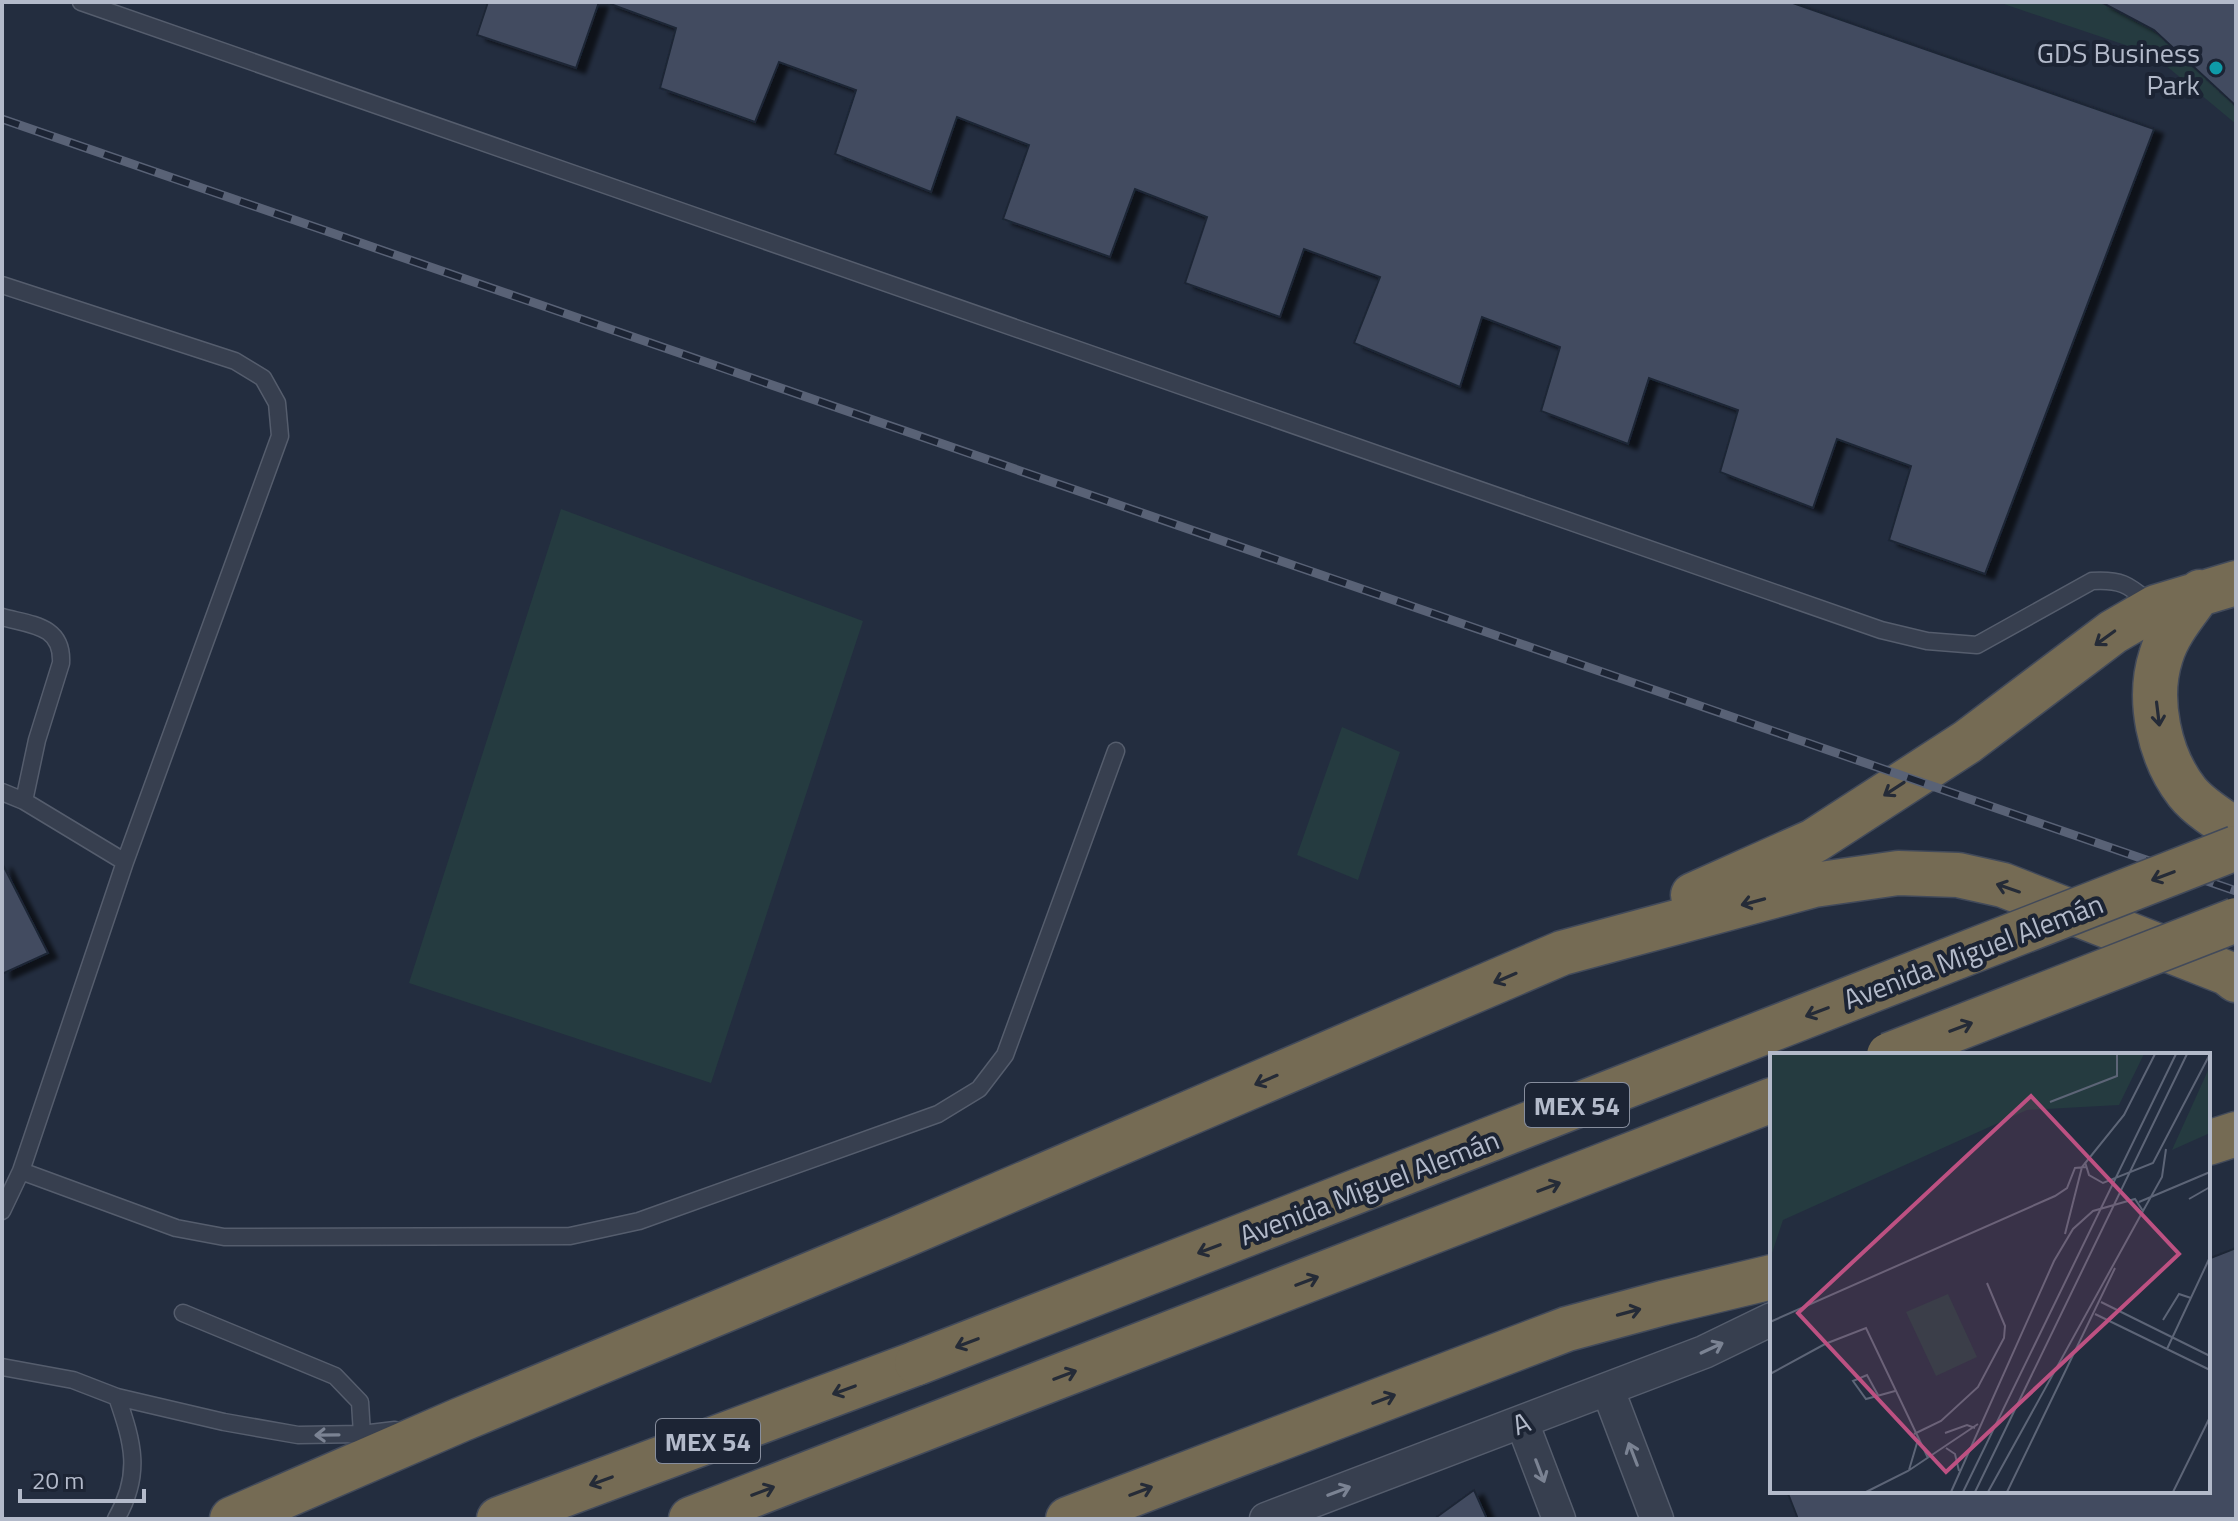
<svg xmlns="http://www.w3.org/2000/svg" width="2238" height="1521" font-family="'Titillium Web',sans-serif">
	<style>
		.green { fill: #253b40 }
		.building { fill: #424c61; stroke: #1e2636; stroke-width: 2; filter: url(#shadow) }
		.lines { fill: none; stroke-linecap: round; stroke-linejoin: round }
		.lane-casing { stroke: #555d6d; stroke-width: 19 }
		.street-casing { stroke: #555d6d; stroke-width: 35 }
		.highway-casing { stroke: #424a5a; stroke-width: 47 }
		.lane { stroke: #373f4f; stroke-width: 16 }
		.street { stroke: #373f4f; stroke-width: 32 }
		.highway { stroke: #756b54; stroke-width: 44 }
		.rail-casing { stroke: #596276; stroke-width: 9 }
		.rail { stroke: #1c2434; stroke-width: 6; stroke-dasharray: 18; stroke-linecap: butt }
		.highway-bridge-casing { stroke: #424a5a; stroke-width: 47; stroke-linecap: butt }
		.highway-bridge { stroke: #756b54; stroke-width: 44 }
		.oneway { stroke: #252b37 }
		.oneway2 { stroke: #7b8393 }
		.culture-dot { fill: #0f9aa8; stroke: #1c2434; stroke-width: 3 }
		.labels { text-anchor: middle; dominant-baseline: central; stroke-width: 8; stroke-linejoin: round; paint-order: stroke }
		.shield { fill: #1c2434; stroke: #868d9d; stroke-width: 2 }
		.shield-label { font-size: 26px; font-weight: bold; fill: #b3baca }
		.poi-label { font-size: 28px; fill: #b3baca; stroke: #1c2434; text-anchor: end }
		.street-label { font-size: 28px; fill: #b3baca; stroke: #1c2434 }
		.inset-road { fill: none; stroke: #5d6577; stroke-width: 2 }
		.view { fill: #bd5182; fill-opacity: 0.15; stroke: #bd5182; stroke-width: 4 }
		.inset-edge { fill: none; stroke: #b3baca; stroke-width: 4 }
	</style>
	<defs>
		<filter id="shadow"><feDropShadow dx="9" dy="5" stdDeviation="2" flood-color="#0009"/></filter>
	</defs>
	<rect width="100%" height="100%" fill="#232d3f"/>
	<path class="green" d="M1998,2H2236V124L2152,54Z
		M561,509L863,621L711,1083L409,983Z
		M1342,727L1400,752L1358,880L1297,855Z"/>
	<path class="building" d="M488,2H599L576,68L477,35Z
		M605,2H1790L2154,129L1985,574L1889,540L1911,466L1837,439L1813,508L1720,472L1738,410L1649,378L1628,444L1541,411L1560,347L1482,317L1460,387L1354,343L1380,277L1304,249L1280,317L1185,283L1207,217L1135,189L1110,257L1003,219L1029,145L957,117L931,192L835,154L856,90L779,62L755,122L660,88L676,28Z
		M2101,2H2236V106L2154,30Z
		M2,863L48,953L2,974Z
		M2236,1248V1519H1798L1787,1491H2208V1259Z
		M1474,1490L1487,1519H1434Z"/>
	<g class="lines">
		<g class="lane-casing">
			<path id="lane" d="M81,2L1881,630L1927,641L1977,645L2092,581C2125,579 2130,587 2154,606
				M2,285L235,361L263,378L277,403L280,436L125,862L21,1171L2,1211
				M2,617C31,625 63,625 61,663L37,740L24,801
				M2,792L24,801L125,862
				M21,1171L176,1228L224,1237L570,1236L639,1221L938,1114L979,1089L1005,1055L1116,751
				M183,1313L335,1376L360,1402L362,1434
				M2,1367L73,1380L117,1397L224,1422L298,1435L362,1434L395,1430
				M116,1519C142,1474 133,1443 117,1397"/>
		</g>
		<g class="street-casing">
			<path id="street" d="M1608,1390L1657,1519
				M1522,1422L1559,1519
				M1266,1519L1704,1352L1772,1319"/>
		</g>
		<g class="highway-casing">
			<path id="highway" d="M2200,592C2186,612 2168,632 2161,656C2147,699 2159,756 2187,792C2199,807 2220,820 2236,830
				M1693,895L1814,841L1967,742L2113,632L2156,607L2236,583
				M2208,1143L2236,1134
				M232,1519L460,1420L898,1238L1562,953L1814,885L1898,873L1958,875L2003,885L2227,973L2236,980
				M499,1519L917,1363
				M691,1519L1772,1100
				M1068,1519L1567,1329L1663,1303L1772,1277"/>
		</g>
		<use href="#lane" class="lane"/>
		<use href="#street" class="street"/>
		<use href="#highway" class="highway"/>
		<g class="rail-casing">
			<path id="rail" d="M2,119L2236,891"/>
		</g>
		<use href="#rail" class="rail"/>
		<g class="highway-bridge-casing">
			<path id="highway-bridge" d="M1889,1055L2236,920
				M917,1363L2236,848"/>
		</g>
		<use href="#highway-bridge" class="highway-bridge"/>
	</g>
	<defs><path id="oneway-shaft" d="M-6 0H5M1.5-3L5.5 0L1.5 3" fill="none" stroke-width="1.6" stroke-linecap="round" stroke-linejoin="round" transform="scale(2)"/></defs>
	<g class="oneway">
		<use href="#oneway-shaft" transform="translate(2105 638) rotate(144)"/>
		<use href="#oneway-shaft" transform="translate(2158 714) rotate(83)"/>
		<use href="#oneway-shaft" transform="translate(1894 789) rotate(147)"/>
		<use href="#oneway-shaft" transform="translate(2163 876) rotate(159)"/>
		<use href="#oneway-shaft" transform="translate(2008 888) rotate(-161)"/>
		<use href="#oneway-shaft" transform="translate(1753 902) rotate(165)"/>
		<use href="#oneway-shaft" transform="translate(1505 978) rotate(157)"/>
		<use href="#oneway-shaft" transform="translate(1817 1012) rotate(159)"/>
		<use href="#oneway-shaft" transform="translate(1961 1027) rotate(-21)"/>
		<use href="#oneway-shaft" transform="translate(1266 1080) rotate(157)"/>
		<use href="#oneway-shaft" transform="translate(1549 1187) rotate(-21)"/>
		<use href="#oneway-shaft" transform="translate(1209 1249) rotate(159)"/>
		<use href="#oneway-shaft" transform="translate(1307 1281) rotate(-21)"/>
		<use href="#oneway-shaft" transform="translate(1629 1312) rotate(-15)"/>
		<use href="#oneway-shaft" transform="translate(967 1343) rotate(159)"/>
		<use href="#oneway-shaft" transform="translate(1065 1375) rotate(-21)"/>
		<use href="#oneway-shaft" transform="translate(844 1390) rotate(160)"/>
		<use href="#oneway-shaft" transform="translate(1384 1399) rotate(-21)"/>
		<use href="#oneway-shaft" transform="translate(601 1481) rotate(160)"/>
		<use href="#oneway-shaft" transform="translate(763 1491) rotate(-21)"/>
		<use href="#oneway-shaft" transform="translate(1141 1491) rotate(-21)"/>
	</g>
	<g class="oneway2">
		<use href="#oneway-shaft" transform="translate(1712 1348) rotate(-25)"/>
		<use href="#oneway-shaft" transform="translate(327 1435) rotate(179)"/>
		<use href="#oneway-shaft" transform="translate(1633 1454) rotate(-111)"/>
		<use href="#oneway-shaft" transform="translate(1540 1471) rotate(69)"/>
		<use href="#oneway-shaft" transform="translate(1339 1491) rotate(-21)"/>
	</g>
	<circle class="culture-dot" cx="2216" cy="68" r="8"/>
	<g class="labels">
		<g class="shield">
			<rect x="1525" y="1083" width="104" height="44" rx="6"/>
			<rect x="656" y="1419" width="104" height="44" rx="6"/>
		</g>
		<g class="shield-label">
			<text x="1577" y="1105">MEX 54</text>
			<text x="708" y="1441">MEX 54</text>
		</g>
		<g class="poi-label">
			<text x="2200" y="52">GDS Business<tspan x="2200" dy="32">Park</tspan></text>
		</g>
		<g class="street-label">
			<text transform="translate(1973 951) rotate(-21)">Avenida Miguel Alemán</text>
			<text transform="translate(1369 1187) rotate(-21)">Avenida Miguel Alemán</text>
			<text transform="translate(1521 1423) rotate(-21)">A</text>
		</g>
	</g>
	<g transform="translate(1770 1053)">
		<rect width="440" height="440" fill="#232d3f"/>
		<path d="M0,1H374L349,52L257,57L13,167L0,206ZM440,13V80L402,97ZM178,241L207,304L166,323L136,259Z" fill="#253b40"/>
		<path class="inset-road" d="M280,49L347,23V1M315,109L319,122L333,130L383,110L440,1M419,146L440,134M369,149L440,119M373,158L392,124L396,96M295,181L312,114L354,62L385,1M331,249L440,303M325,261L440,317M393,267L409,241L421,245M0,269L285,143L297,135L305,115L316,114M397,296L440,204M0,321L55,291L96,275L158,405M108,342L97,322L83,328L96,346L125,338M175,380L197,372L205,375M144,381L171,368L208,334L234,285L235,273L217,230M176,395L185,401L189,418M139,417L147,390M96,439L138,418L208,371M181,439L284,208L303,176L323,158L365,146L373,158L218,439M193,439L406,1M205,439L417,1M237,439L345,215M403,439L440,364"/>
		<path class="view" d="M261,43L409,201L176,419L28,260Z"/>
		<rect width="440" height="440" class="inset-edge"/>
	</g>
	<rect width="2238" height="1521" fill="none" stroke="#b3baca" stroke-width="8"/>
	<path d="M20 1489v12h124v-12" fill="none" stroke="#b3baca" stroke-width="4"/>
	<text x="32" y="1489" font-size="24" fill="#b3baca" stroke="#1c2434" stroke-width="6" paint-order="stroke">20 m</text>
</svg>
